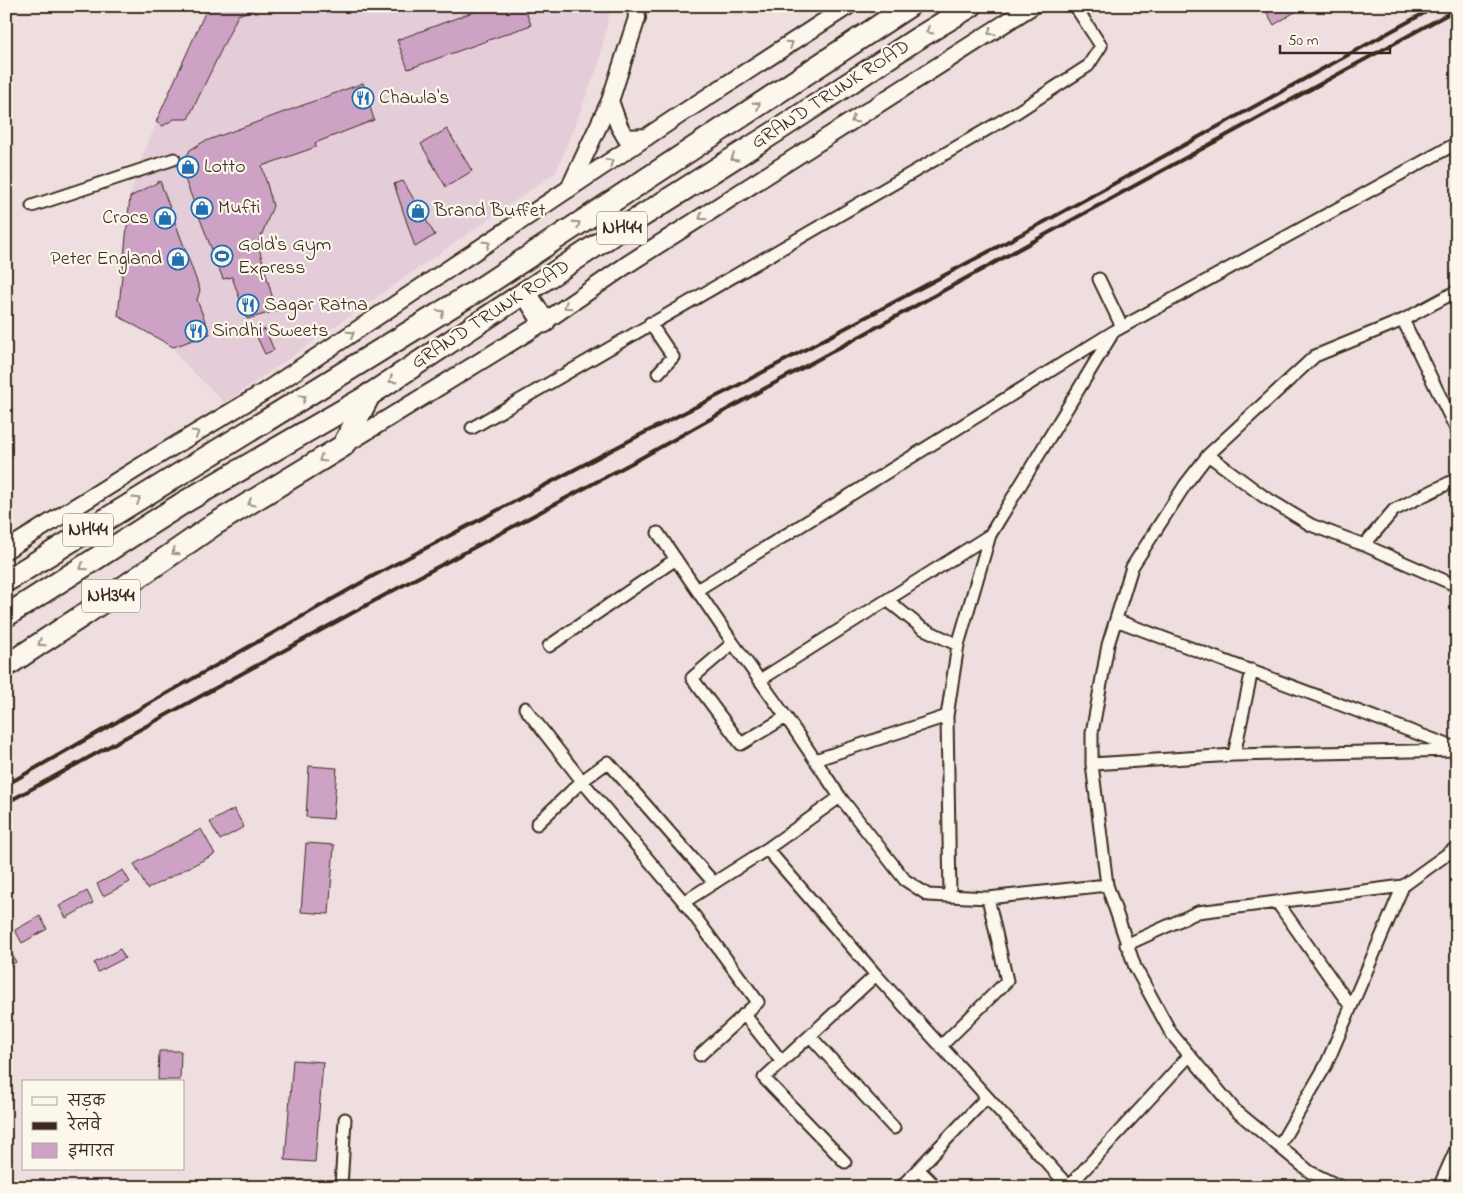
<svg xmlns="http://www.w3.org/2000/svg" width="1463" height="1193" font-family="'Indie Flower','Playpen Sans Deva',sans-serif">
	<style>
		.built { fill: #e4ccd8 }
		.building { fill: #cea2c5; stroke: #3b2a1e }
		.lines { fill: none; stroke-linecap: round; stroke-linejoin: round }
		.street-casing { stroke: #3b2a1e; stroke-width: 15 }
		.secondary-casing { stroke: #3b2a1e; stroke-width: 20 }
		.highway-casing { stroke: #3b2a1e; stroke-width: 25 }
		.street { stroke: #fbf7ec; stroke-width: 11 }
		.secondary { stroke: #fbf7ec; stroke-width: 16 }
		.highway { stroke: #fbf7ec; stroke-width: 21 }
		.rail { stroke: #3b2a1e; stroke-width: 4 }
		.oneway { stroke: #9b9085 }
		.labels { text-anchor: middle; dominant-baseline: central; stroke-width: 4.5; stroke-linejoin: round; paint-order: stroke }
		.shield { fill: #fbf7ec; stroke: #75685c; stroke-width: 1 }
		.shield-label { font-size: 19px; font-weight: bold; fill: #3b2a1e }
		.street-label { font-size: 20px; fill: #3b2a1e; stroke: #fbf7ec }
		.poi-label { font-size: 20px; fill: #3b2a1e; stroke: #fbf7ec; text-anchor: start }
	</style>
	<rect width="100%" height="100%" fill="#eedee0"/>
	<filter id="ink" filterUnits="userSpaceOnUse"><feTurbulence type="fractalNoise" baseFrequency=".02" numOctaves="2"/><feDisplacementMap in="SourceGraphic" scale="10" xChannelSelector="R" yChannelSelector="G"/><feConvolveMatrix kernelMatrix="1 2 1 2 8 2 1 2 1" color-interpolation-filters="sRGB"/></filter>
	<g filter="url(#ink)">
		<path class="built" d="M208,6H611L598,66L556,172L225,403L180,359L173,347L118,316L130,197L138,166Z"/>
		<path class="building" d="M208,6H263L238,15L188,119H174L163,126L156,122Z
			M489,6H524L531,25L408,69L397,40Z
			M1263,6H1302L1303,7L1274,25Z
			M363,83L374,120L315,143L316,147L262,166L273,206L258,244L276,311L247,319L232,277L223,279L183,174V163L190,150L203,142Z
			M447,129L472,171L446,187L421,144Z
			M160,181L200,290L197,300L210,334L173,347L118,316L130,197Z
			M403,181L435,235L415,247L394,184Z
			M265,329L274,350L265,354L255,333Z
			M309,766L337,768L333,819L306,817Z
			M234,809L244,827L220,840L210,822Z
			M201,829L215,854L147,889L134,864Z
			M306,843L334,845L329,914L301,912Z
			M123,870L130,882L103,896L97,884Z
			M87,891L93,903L66,918L59,906Z
			M40,916L47,929L22,943L15,930Z
			M6,943L16,962L6,968Z
			M120,949L125,958L98,972L94,963Z
			M159,1051H181L180,1080H158Z
			M293,1060L323,1062L315,1162L285,1160Z
			M288,1180L316,1182V1187H287Z"/>
		<g class="lines">
			<g class="street-casing">
				<path id="street" d="M32,206L174,159
					M1099,279L1122,327
					M1403,320L1457,431
					M650,323L673,357L658,373
					M472,428L1017,112L1088,66L1101,46L1075,6
					M1208,455L1263,496L1311,525L1364,545L1457,586
					M658,533L733,643L786,717L840,797L905,880L928,895L988,898L1107,885
					M1364,545L1394,510L1457,479
					M697,590L1113,332L1457,143
					M887,600L922,628L958,645
					M1116,620L1453,747
					M733,643L692,678L741,744L786,717
					M549,646L676,559
					M760,680L990,535
					M525,708L582,781L684,902L758,1002L700,1055
					M1234,755L1252,670
					M815,760L947,716
					M1092,764L1234,755L1457,750
					M537,824L582,781L608,762L714,883
					M767,849L876,975L1069,1187
					M950,896L947,716L958,645L990,535L1111,336
					M684,902L767,849L840,797
					M1277,902L1351,1007
					M1126,945L1198,912L1403,886
					M744,1014L782,1062
					M810,1036L894,1128
					M941,1046L1007,981L988,898
					M1279,1146L1326,1065L1403,886L1457,847
					M845,1162L764,1078L876,975
					M918,1169L936,1187
					M1069,1186L1189,1056
					M341,1187L345,1119
					M901,1187L987,1097
					M1341,1187L1310,1172L1235,1110L1171,1033L1135,967L1107,885L1092,764V733L1108,645L1132,567L1185,485L1208,455L1315,356L1403,320L1457,291
					M1439,1187L1457,1147"/>
			</g>
			<g class="secondary-casing">
				<path id="secondary" d="M610,101L619,126L626,138L647,137
					M569,189L610,101L637,18L636,6
					M343,446L544,322L628,264L1032,6
					M6,550L154,458L264,392L681,114L848,6"/>
			</g>
			<g class="highway-casing">
				<path id="highway" d="M525,292L544,322
					M6,581L481,288L909,6
					M6,616L183,503L371,394L612,235L775,132L915,40L971,6
					M6,666L85,614L215,524L343,446L370,394"/>
			</g>
			<use href="#street" class="street"/>
			<use href="#secondary" class="secondary"/>
			<use href="#highway" class="highway"/>
			<path class="rail" d="M6,785L373,576L640,435L733,388L1046,221L1437,6
				M6,803L385,595L641,458L762,390L1457,9"/>
		</g>
		<defs><path id="oneway-chevron" d="M-2-3.5L2.5 0L-2 3.5" fill="none" stroke-width="1.6" stroke-linecap="round" stroke-linejoin="round" transform="scale(1.25)"/></defs>
		<g class="oneway">
			<use href="#oneway-chevron" transform="translate(929 31) rotate(149)"/>
			<use href="#oneway-chevron" transform="translate(991 32) rotate(147)"/>
			<use href="#oneway-chevron" transform="translate(790 44) rotate(-33)"/>
			<use href="#oneway-chevron" transform="translate(757 105) rotate(-33)"/>
			<use href="#oneway-chevron" transform="translate(854 120) rotate(147)"/>
			<use href="#oneway-chevron" transform="translate(734 158) rotate(148)"/>
			<use href="#oneway-chevron" transform="translate(610 162) rotate(-34)"/>
			<use href="#oneway-chevron" transform="translate(702 217) rotate(147)"/>
			<use href="#oneway-chevron" transform="translate(577 224) rotate(-33)"/>
			<use href="#oneway-chevron" transform="translate(487 244) rotate(-34)"/>
			<use href="#oneway-chevron" transform="translate(567 306) rotate(146)"/>
			<use href="#oneway-chevron" transform="translate(441 313) rotate(-32)"/>
			<use href="#oneway-chevron" transform="translate(351 334) rotate(-33)"/>
			<use href="#oneway-chevron" transform="translate(392 380) rotate(147)"/>
			<use href="#oneway-chevron" transform="translate(303 398) rotate(-32)"/>
			<use href="#oneway-chevron" transform="translate(196 433) rotate(-31)"/>
			<use href="#oneway-chevron" transform="translate(322 459) rotate(148)"/>
			<use href="#oneway-chevron" transform="translate(137 500) rotate(-32)"/>
			<use href="#oneway-chevron" transform="translate(251 503) rotate(149)"/>
			<use href="#oneway-chevron" transform="translate(175 552) rotate(145)"/>
			<use href="#oneway-chevron" transform="translate(83 567) rotate(147)"/>
			<use href="#oneway-chevron" transform="translate(41 643) rotate(147)"/>
		</g>
	</g>
	<defs>
		<g id="restaurant-ring" transform="scale(1.125)"><circle r="9.5" fill="#fbf7ec" stroke="#1f6fb2" stroke-width="1.5"/><path d="M-5-6h1v4h1v-4h1v4h1v-4h1v5L-1.5 .5V6h-2V.5L-5-1ZM5-6V6H3V1.5H1.5Q1.5-4 5-6Z" fill="#1f6fb2"/></g>
		<g id="shop-ring" transform="scale(1.125)"><circle r="9.5" fill="#fbf7ec" stroke="#1f6fb2" stroke-width="1.5"/><path d="M-5-2.5h2.3a2.7 3.5 0 0 1 5.4 0H5L5.5 6h-11ZM-1.5-2.5h3a1.5 2.3 0 0 0-3 0Z" fill="#1f6fb2"/></g>
		<g id="stadium-ring" transform="scale(1.125)"><circle r="9.5" fill="#fbf7ec" stroke="#1f6fb2" stroke-width="1.5"/><path d="M0-5a6.5 5 0 1 0 0 10a6.5 5 0 1 0 0-10ZM-3.5-1.8h7v3.6h-7Z" fill="#1f6fb2"/></g>
	</defs>
	<g fill-rule="evenodd">
		<use href="#restaurant-ring" x="363" y="98"/>
		<use href="#shop-ring" x="188" y="167"/>
		<use href="#shop-ring" x="202" y="208"/>
		<use href="#shop-ring" x="418" y="211"/>
		<use href="#shop-ring" x="165" y="218"/>
		<use href="#stadium-ring" x="222" y="256"/>
		<use href="#shop-ring" x="178" y="259"/>
		<use href="#restaurant-ring" x="248" y="305"/>
		<use href="#restaurant-ring" x="196" y="331"/>
	</g>
	<g class="labels">
		<g class="shield">
			<rect x="597" y="211.5" width="50" height="33" rx="4"/>
			<rect x="63" y="513.5" width="50" height="33" rx="4"/>
			<rect x="82" y="579.5" width="58" height="33" rx="4"/>
		</g>
		<g class="shield-label">
			<text x="622" y="228">NH44</text>
			<text x="88" y="530">NH44</text>
			<text x="111" y="596">NH344</text>
		</g>
		<g class="street-label">
			<text transform="translate(831 95) rotate(-33)">GRAND TRUNK ROAD</text>
			<text transform="translate(491 315) rotate(-33)">GRAND TRUNK ROAD</text>
		</g>
		<g class="poi-label">
			<text x="379" y="98">Chawla's</text>
			<text x="204" y="167">Lotto</text>
			<text x="218" y="208">Mufti</text>
			<text x="434" y="211">Brand Buffet</text>
			<text x="149" y="218" text-anchor="end">Crocs</text>
			<text x="238" y="245">Gold's Gym<tspan x="238" dy="23">Express</tspan></text>
			<text x="162" y="259" text-anchor="end">Peter England</text>
			<text x="264" y="305">Sagar Ratna</text>
			<text x="212" y="331">Sindhi Sweets</text>
		</g>
	</g>
	<rect width="1463" height="1193" fill="none" stroke="#fbf7ec" stroke-width="25"/>
	<rect x="12" y="12" width="1438" height="1168" fill="none" stroke="#3b2a1e" stroke-width="2" filter="url(#ink)"/>
	<rect x="22" y="1080" width="162" height="90" fill="#fbf7ec" stroke="#aea59a"/>
	<rect x="32" y="1097" width="25" height="8" fill="#fbf7ec" stroke="#aea59a"/>
	<text x="68" y="1106" font-size="15" fill="#3b2a1e">सड़क</text>
	<rect x="32" y="1122" width="25" height="8" fill="#3b2a1e" stroke="#aea59a"/>
	<text x="68" y="1130" font-size="15" fill="#3b2a1e">रेलवे</text>
	<rect x="32" y="1143" width="25" height="15" fill="#cea2c5" stroke="#aea59a"/>
	<text x="68" y="1156" font-size="15" fill="#3b2a1e">इमारत</text>
	<path d="M1280 45v8h110v-8" fill="none" stroke="#3b2a1e" stroke-width="2.5"/>
	<text x="1288" y="45" font-size="15" fill="#3b2a1e" stroke="#fbf7ec" stroke-width="4" paint-order="stroke">50 m</text>
</svg>
